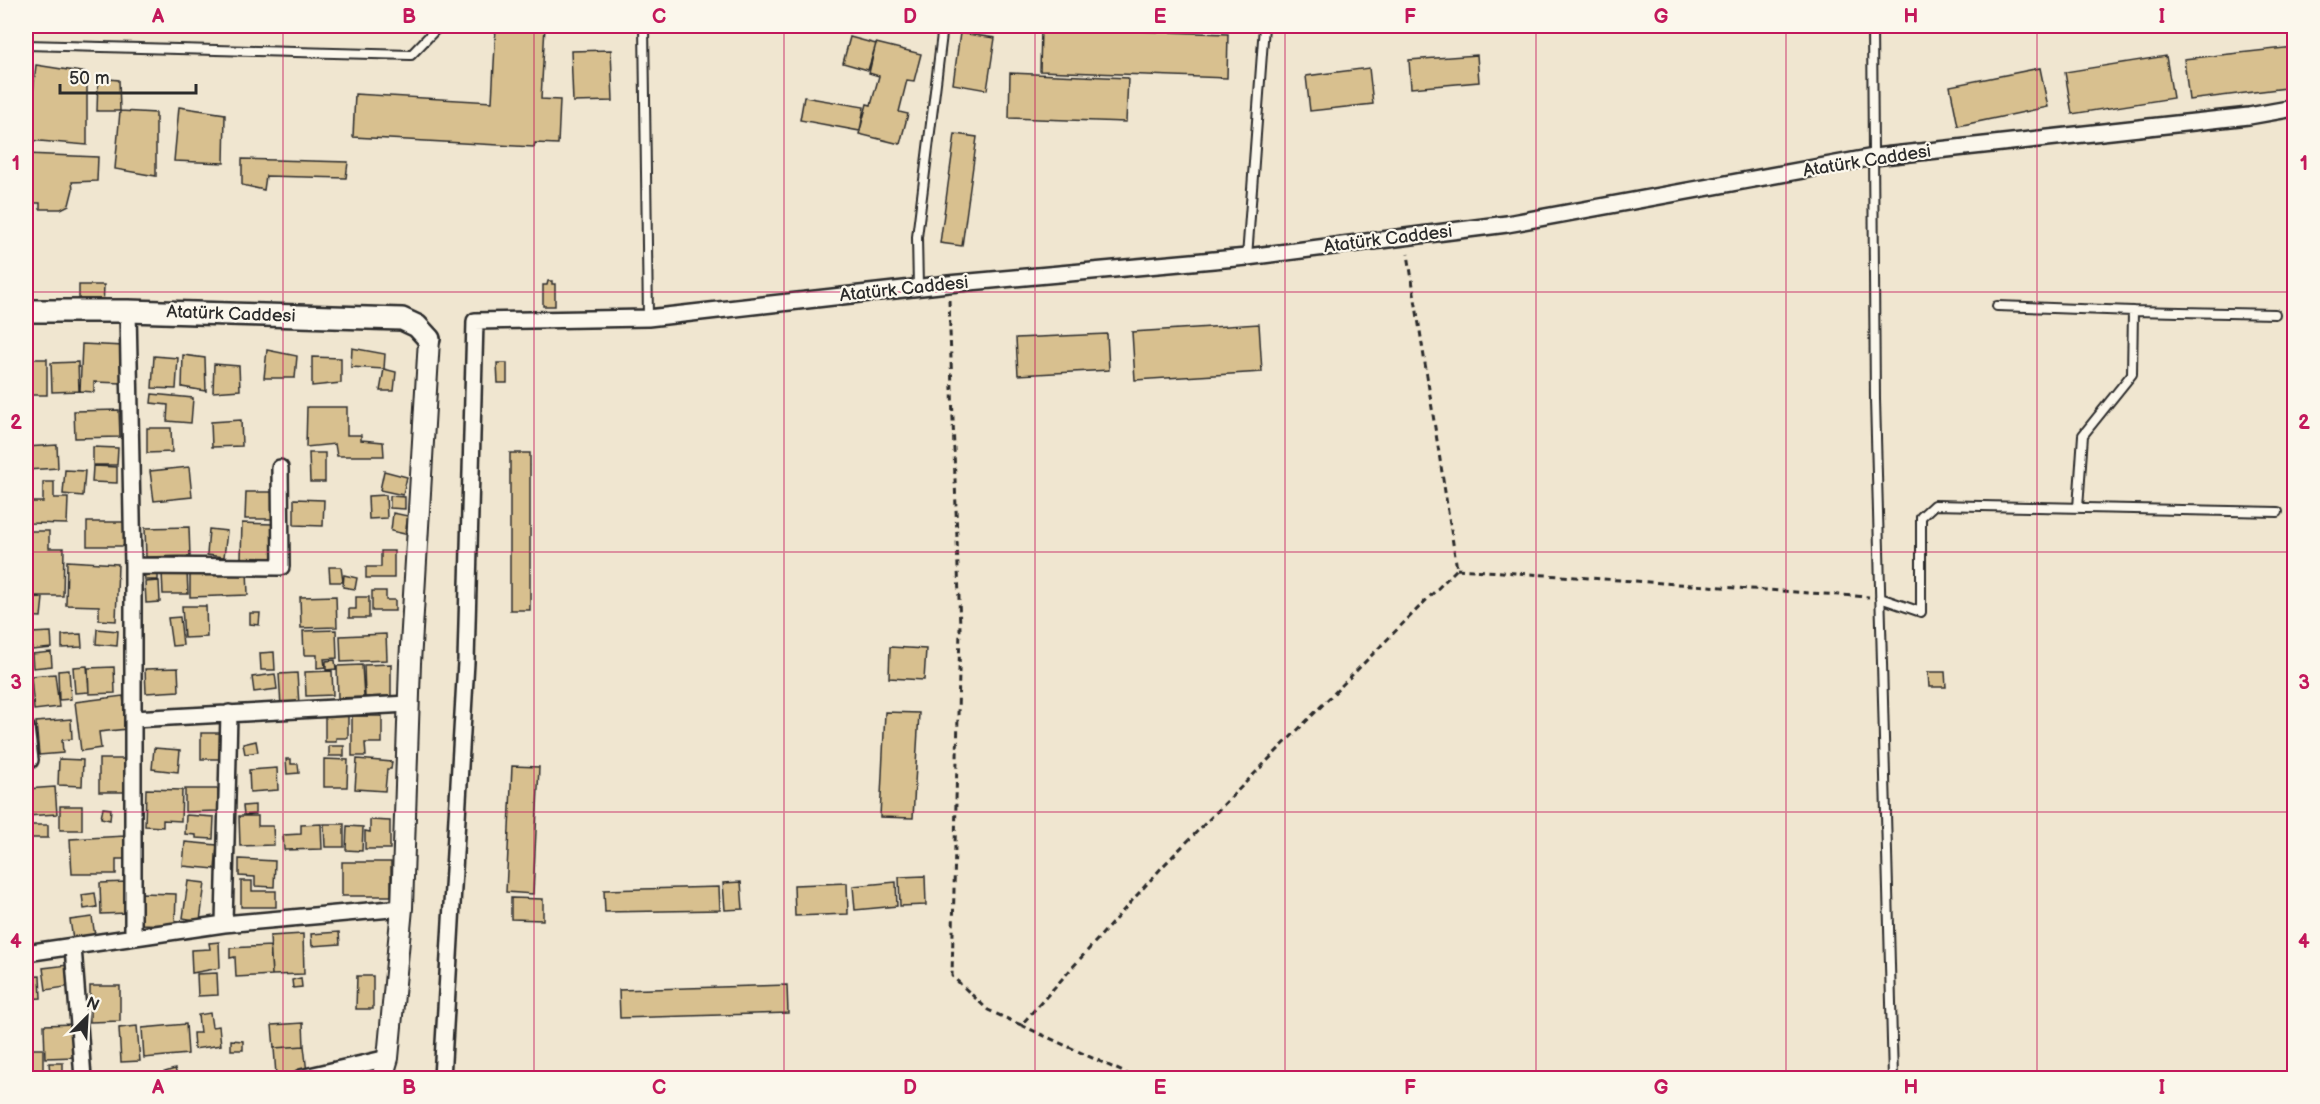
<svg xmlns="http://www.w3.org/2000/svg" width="2320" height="1104" font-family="'Balsamiq Sans',sans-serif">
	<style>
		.building { fill: #d8c08f; stroke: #2b2b2b; stroke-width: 1.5 }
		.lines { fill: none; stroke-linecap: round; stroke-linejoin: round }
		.service-casing { stroke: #2b2b2b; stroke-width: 12 }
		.minor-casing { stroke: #2b2b2b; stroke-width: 20 }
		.tertiary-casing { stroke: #2b2b2b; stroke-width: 24 }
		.secondary-casing { stroke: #2b2b2b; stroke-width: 26 }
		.path { stroke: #2b2b2b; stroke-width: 3; stroke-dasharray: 6 4.5; stroke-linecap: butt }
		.service { stroke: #fbf7ec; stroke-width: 8 }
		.minor { stroke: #fbf7ec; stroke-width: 15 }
		.tertiary { stroke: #fbf7ec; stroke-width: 20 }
		.secondary { stroke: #fbf7ec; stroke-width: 21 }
		.grid { fill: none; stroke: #c2185b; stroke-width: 1.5; stroke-opacity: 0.55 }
		.labels { text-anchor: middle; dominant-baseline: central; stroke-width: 4.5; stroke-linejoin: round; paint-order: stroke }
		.street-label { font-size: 18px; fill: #2b2b2b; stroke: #fbf7ec }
		.neatline { fill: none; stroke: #c2185b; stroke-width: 2 }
		.grid-label { font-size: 20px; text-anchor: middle; font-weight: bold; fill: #c2185b }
	</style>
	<rect width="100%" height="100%" fill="#f0e6d0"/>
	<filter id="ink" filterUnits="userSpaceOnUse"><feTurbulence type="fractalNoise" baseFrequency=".0167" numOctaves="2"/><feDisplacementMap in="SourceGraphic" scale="12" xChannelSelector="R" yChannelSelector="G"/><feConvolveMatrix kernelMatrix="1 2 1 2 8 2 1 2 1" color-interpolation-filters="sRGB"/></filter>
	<g filter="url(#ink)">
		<path class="building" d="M496,26H545L541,99L560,100L558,144L535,143L534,147L353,137L355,94L492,102Z
			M1041,28L1228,34L1227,78L1040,71Z
			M960,33L995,38L987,90L953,84Z
			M850,37L876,44L868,70L843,63Z
			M876,43L921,54L914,81L907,80L899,112L908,114L900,144L859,134L867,104L871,105L879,76L869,73Z
			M2294,47V87L2189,100L2184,59Z
			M611,50L613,101L573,102L571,51Z
			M1477,55L1479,82L1411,88L1409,60Z
			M2166,56L2173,98L2072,114L2065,72Z
			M36,65L87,73V145L28,140Z
			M1369,68L1373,104L1310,111L1306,76Z
			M2040,68L2048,107L1958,126L1950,86Z
			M1010,73L1128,78L1126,122L1009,118Z
			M98,78L119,80L120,111H97Z
			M804,97L864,107L860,131L800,120Z
			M179,107L225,114L224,163L174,161Z
			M120,111L156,113V176L115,169Z
			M955,134L977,137L962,246L940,243Z
			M26,154L98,157L97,181L72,182L73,189L69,205L61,209H40V203H26Z
			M242,159L348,162L346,178L266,176L264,190L242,185Z
			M548,281H552V284H555V306H543V285H547Z
			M79,285H104L103,308L79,307Z
			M1259,324L1262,372L1135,380L1132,332Z
			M1107,334L1109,370L1018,375L1016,338Z
			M82,344L124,346L123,383L94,382V392L80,391Z
			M352,348L385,354L384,369L351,367Z
			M267,350L297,356L295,378H264Z
			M183,355L205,358L206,391L182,387Z
			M154,356L178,358L176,389L152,388Z
			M312,357L341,358V383L312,386Z
			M26,359H47V395H26Z
			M78,362L79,391L52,392L51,363Z
			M497,363H507V383H498Z
			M214,364L239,366L240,390L213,392Z
			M384,369L396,372L394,391H380Z
			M152,394L193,398L191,423L167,421L168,405L151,403Z
			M307,407H347V435H361V440L383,442L384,456H337L335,444L306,447Z
			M119,410L120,437L75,438L74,411Z
			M241,420L242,446L212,447L211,422Z
			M147,428H171L172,452L147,453Z
			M57,445L58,468L26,470V447Z
			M93,447L118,448L117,465H93Z
			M309,453H325V482H310Z
			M510,453H530V610H510Z
			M93,466L117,467V483L92,482Z
			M189,467L192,497L154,501L150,471Z
			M65,470L85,471L83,496L63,494Z
			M384,471L407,477L403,495L380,490Z
			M43,482H54V498H68L67,524L28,523V502H43Z
			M246,492H275L274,519H245Z
			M386,495L387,518L369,519L368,496Z
			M390,496L405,497V509L390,508Z
			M294,499L324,500L323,526L294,525Z
			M393,513L408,516L405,534L391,531Z
			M87,522H124V546H87Z
			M242,523L273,524L272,559L241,558Z
			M189,527L190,556L146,557L145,528Z
			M209,529L227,531L224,557L207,555Z
			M26,531H49V548H64L63,596H26Z
			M381,551H394V578H366V567H381Z
			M67,561L118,564L116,621L99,620V606L66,605Z
			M329,567H341L343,582H330Z
			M158,569V580H145L144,570Z
			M247,570L248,595L190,597V571Z
			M187,571L188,594H163L162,572Z
			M344,575L357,578L355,589L343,587Z
			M159,581L160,602L146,603L145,582Z
			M372,591H386V600H395V611H372Z
			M26,596L43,598L41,617L26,616Z
			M336,596L337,627L301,628L300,597Z
			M356,597H369V618H349V609H356Z
			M182,606H206L207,637L184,638Z
			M250,613H260L259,625L250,624Z
			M180,617L183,645L172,646L168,618Z
			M97,629L118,631L117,646L96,644Z
			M336,630L337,658L324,659L325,667L317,668V655H304L303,631Z
			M51,632L52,648L32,650L31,633Z
			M81,634L82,647L62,648V635Z
			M386,634L387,660L341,662L340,636Z
			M890,647L926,649L924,680L889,678Z
			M51,652L52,666L33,668L32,654Z
			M274,652L275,670H261L260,653Z
			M335,660L336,669L326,670V661Z
			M391,664V696L365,697L364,665Z
			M362,665L364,697L338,698L337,666Z
			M87,666L89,692L75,693L73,667Z
			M114,667L115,693L89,694L88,668Z
			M178,668L179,691L146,693L145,669Z
			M69,670L71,699L59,700L58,671Z
			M332,671L333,695L306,696L305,672Z
			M1928,672H1945L1946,687H1929Z
			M297,673L299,705L281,707L279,674Z
			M55,674L59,707L34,710L31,676Z
			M275,674L277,689L254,692L252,677Z
			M123,696L127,729L99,732L101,748L81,751L75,702Z
			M885,712L919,713L913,818L880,817Z
			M325,715H348V738H336V742H325Z
			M352,716H382V743H365L366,756H352Z
			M71,719L72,739L62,740L63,753L39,755L36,722Z
			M201,733H223V759H201Z
			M256,741L258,752L245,754L243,744Z
			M329,746H344V756H329Z
			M154,748L180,750L178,772L152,769Z
			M59,759L83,760L82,786L58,785Z
			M99,759H128L127,792H99Z
			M286,759H291V764H298L299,773L287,774Z
			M324,759L348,760L347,787H324Z
			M357,759L392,762L391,769H387L385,791L355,789Z
			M512,766L539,767L533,894L506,892Z
			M277,768L278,790L250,792L249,770Z
			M55,787L57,814L26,816V789Z
			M146,789L182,790L181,821L163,820V827L145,826Z
			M185,789H218V811L185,812Z
			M255,805V814L244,815L243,806Z
			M60,806H82V830H60Z
			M103,808L111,809L110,820L101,818Z
			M186,815L214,817L213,839L196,838V835L185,834Z
			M239,816H258V826H273L274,845L240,846Z
			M370,820L390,821V849H365V831L370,832Z
			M321,824L322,849L284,850L283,835L301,834V825Z
			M324,824H344V847H325Z
			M26,825H48V838H26Z
			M347,826L363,827L362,851L346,850Z
			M125,836L126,859H116V874H72L70,839Z
			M185,842L217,845L215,869L183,866Z
			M239,859L275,861L274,887L255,886V877L239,876Z
			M342,862H391V896H342Z
			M925,876L926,905L900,906L899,877Z
			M188,881L205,883L200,921L183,918Z
			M241,881H252V891H276V907H241Z
			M127,882L128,913L101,914L100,883Z
			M741,882L743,909L725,910L723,883Z
			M896,882L897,906L855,910L853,886Z
			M847,883L848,914L795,916L794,885Z
			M719,887L720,910L605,912L604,890Z
			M95,893L97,907L84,909L82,895Z
			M140,893L176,894L175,925L139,924Z
			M511,898L543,899V920L511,919Z
			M92,917L95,936L73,939L70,920Z
			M339,932L340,944L312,946L311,934Z
			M303,934L304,974L272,975L270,936Z
			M219,942L220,968L192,973L191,950L210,949L209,943Z
			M270,946L272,975L236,977L235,957L230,958V948Z
			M68,965L72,986L46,990L43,968Z
			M217,973L218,995L198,996L197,974Z
			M40,976L41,998L26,999V977Z
			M357,976H373V1009H356Z
			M301,978L302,987L293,988L292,980Z
			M787,985L788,1013L620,1018L619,990Z
			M90,986H120V1021L90,1022Z
			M210,1013L212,1027L219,1026L221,1045L194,1049L193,1033H200L198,1015Z
			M303,1023L304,1046L274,1048L272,1025Z
			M75,1024L76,1057L45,1058L44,1025Z
			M186,1024L188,1054L144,1058L142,1028Z
			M137,1026L140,1061L121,1062L119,1028Z
			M231,1040L243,1041V1050H231Z
			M304,1046L307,1073L276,1075L274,1048Z
			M26,1049H43V1075H26Z
			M49,1063H63V1073H50Z
			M175,1069L178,1078H148V1077Z
			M247,1074L248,1078H238V1075Z"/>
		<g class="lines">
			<g class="service-casing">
				<path id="service" d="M644,26L648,318
					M1872,26L1875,399L1893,1078
					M26,45L411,55L439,26
					M1247,257L1264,26
					M918,287L917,237L943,26
					M1997,306L2133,311L2132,374L2083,435L2078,508
					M2133,311L2275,314
					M1880,598L1921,612V517L1934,505L2278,512"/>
			</g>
			<g class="minor-casing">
				<path id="minor" d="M128,311L133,566V936
					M133,566L281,567L280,468
					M133,719L408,704
					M26,728L30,760
					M224,924L229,713
					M73,947L83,1078
					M26,953L224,924L402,908
					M301,1078L388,1058
					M442,1078L466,662L475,321L648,318L948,284L1247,257L1507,224L1874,157L2249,116L2294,108"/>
			</g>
			<g class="tertiary-casing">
				<path id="tertiary" d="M382,1078L388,1058L402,908L410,663L429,339"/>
			</g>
			<g class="secondary-casing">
				<path id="secondary" d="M26,311H128L402,319L417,326L429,339"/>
			</g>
			<path class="path" d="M949,300L960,628L952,976L988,1010L1021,1025L1163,866L1457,569L1408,254
				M1457,569L1869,597
				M1021,1025L1136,1078"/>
			<use href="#service" class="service"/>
			<use href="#minor" class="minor"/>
			<use href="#tertiary" class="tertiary"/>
			<use href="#secondary" class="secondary"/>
		</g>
	</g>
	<path class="grid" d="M283,26V1078M534,26V1078M784,26V1078M1035,26V1078M1285,26V1078M1536,26V1078M1786,26V1078M2037,26V1078M26,292H2294M26,552H2294M26,812H2294"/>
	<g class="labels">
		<g class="street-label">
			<text transform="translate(1867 161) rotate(-9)">Atatürk Caddesi</text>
			<text transform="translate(1388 239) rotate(-7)">Atatürk Caddesi</text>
			<text transform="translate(904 289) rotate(-6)">Atatürk Caddesi</text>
			<text transform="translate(231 314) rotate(2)">Atatürk Caddesi</text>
		</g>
	</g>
	<rect width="2320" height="1104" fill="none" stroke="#fbf7ec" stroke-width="66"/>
	<g transform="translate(87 1017) rotate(24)" stroke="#fbf7ec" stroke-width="4.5" paint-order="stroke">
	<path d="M0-4.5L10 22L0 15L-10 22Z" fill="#2b2b2b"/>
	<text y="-9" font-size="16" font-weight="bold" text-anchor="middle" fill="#2b2b2b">N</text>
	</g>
	<path d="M60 84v9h136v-9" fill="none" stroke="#2b2b2b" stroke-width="3"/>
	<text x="69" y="84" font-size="18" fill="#2b2b2b" stroke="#fbf7ec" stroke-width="4.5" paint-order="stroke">50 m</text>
	<rect x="33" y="33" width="2254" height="1038" class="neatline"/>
	<g class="grid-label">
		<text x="158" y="23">A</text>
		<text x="409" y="23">B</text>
		<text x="659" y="23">C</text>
		<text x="910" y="23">D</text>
		<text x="1160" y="23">E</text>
		<text x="1410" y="23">F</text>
		<text x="1661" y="23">G</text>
		<text x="1911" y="23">H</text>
		<text x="2162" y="23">I</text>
		<text x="16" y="170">1</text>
		<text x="2304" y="170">1</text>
		<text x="16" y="429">2</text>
		<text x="2304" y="429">2</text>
		<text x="16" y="689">3</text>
		<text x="2304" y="689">3</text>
		<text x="16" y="948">4</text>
		<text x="2304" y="948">4</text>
		<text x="158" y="1094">A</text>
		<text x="409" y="1094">B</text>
		<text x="659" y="1094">C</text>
		<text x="910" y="1094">D</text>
		<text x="1160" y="1094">E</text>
		<text x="1410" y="1094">F</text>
		<text x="1661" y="1094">G</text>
		<text x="1911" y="1094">H</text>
		<text x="2162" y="1094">I</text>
	</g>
</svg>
